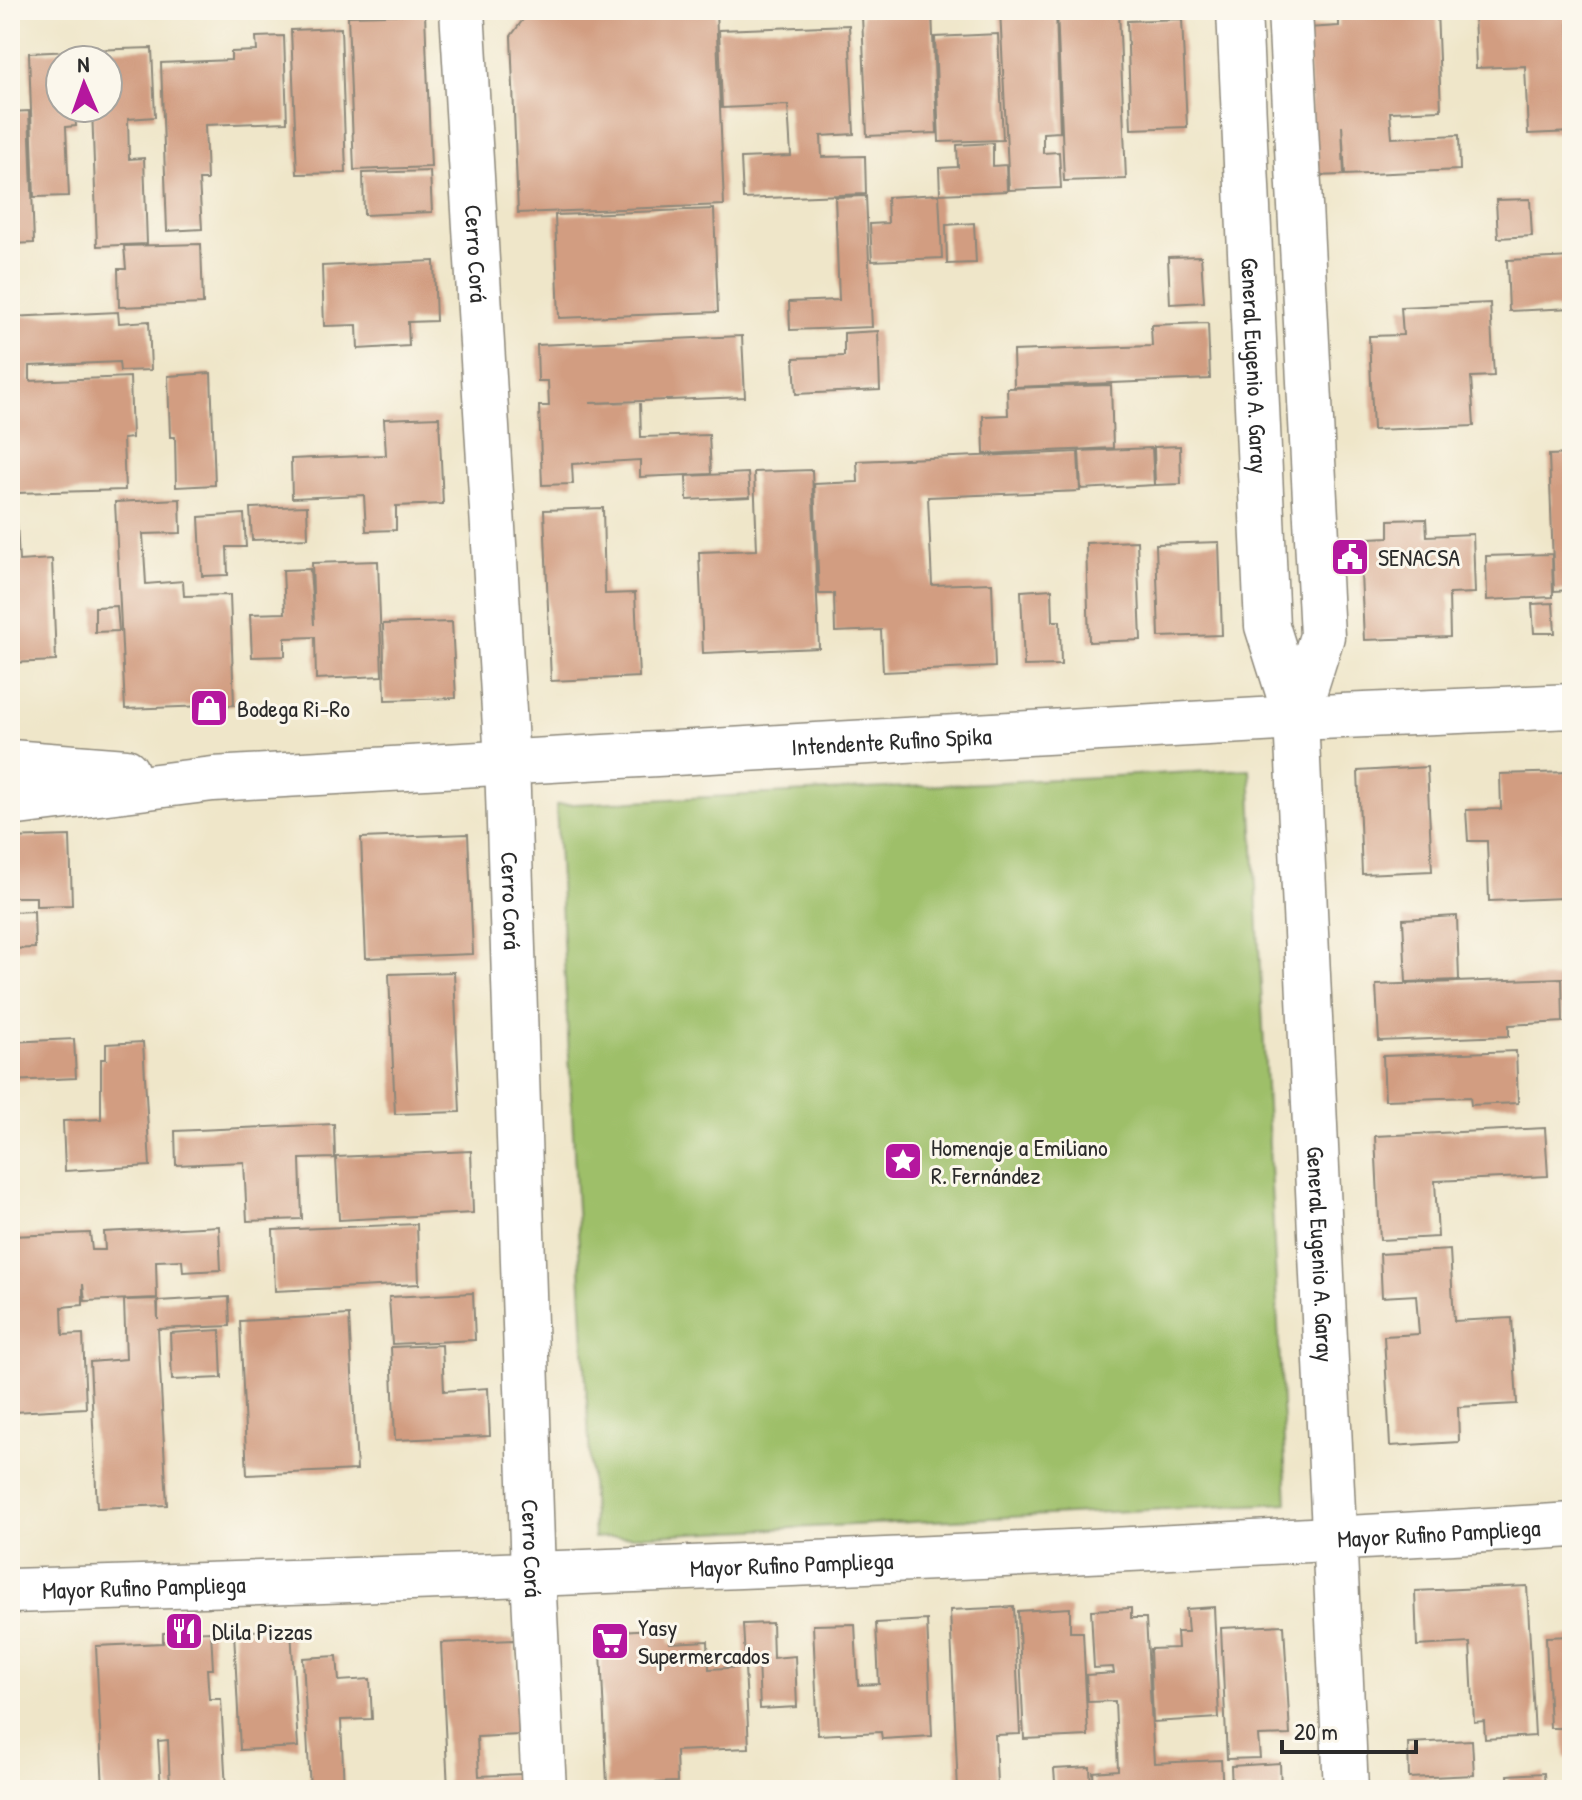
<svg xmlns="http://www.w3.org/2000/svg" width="1582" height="1800" font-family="'Patrick Hand',sans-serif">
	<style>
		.green { fill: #9ebf69; stroke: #64754a; stroke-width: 2 }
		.building { fill: #d29d81 }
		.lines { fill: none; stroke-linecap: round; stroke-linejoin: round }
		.street-casing { stroke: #8d887a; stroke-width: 47 }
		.secondary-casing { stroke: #8d887a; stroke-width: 47 }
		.street { stroke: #fff; stroke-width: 44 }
		.secondary { stroke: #fff; stroke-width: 44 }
		.labels { text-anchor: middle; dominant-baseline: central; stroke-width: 6; stroke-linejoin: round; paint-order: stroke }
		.street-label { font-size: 24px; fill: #2b2b2b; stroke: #fbf7ec }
		.poi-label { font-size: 24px; fill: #2b2b2b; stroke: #fbf7ec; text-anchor: start }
	</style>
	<rect width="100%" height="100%" fill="#fbf7ec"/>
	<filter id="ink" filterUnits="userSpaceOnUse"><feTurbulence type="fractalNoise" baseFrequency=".0125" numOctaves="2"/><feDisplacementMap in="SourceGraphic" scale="16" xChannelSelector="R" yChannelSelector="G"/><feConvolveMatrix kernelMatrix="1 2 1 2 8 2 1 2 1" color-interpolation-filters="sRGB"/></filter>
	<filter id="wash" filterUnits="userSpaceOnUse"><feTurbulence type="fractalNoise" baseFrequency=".006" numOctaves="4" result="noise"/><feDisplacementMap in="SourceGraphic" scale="32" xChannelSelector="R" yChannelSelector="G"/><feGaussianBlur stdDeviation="1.8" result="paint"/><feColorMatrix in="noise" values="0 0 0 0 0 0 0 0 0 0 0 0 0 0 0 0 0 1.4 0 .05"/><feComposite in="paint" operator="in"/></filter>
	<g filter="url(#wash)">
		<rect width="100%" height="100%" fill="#efe6c9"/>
		<path class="green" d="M1250,769L1287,1503L594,1538L556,805Z"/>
		<g id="blocks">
			<path class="building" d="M530,10H716L724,205L518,213L511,36Z
				M1000,10H1056L1060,132L1043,133V153L1059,152L1061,188L1009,190Z
				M1057,10H1119L1126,179L1064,181Z
				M1339,10H1437L1441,110L1390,112L1392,138L1459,135L1460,170L1345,175L1342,125L1344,175L1313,176L1307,28L1339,26Z
				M1474,10H1568L1572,132L1528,134L1525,66L1476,68Z
				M932,12L937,133L867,136L862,15Z
				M425,14L431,167L354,170L348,16Z
				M1182,19L1187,127L1131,129L1127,21Z
				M849,25L854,134L821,136L822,157L865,156L866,194L743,199L741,158L791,156L788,105L722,108L719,30Z
				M341,28L346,173L297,174L291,30Z
				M998,34L1003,140L939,142L935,37Z
				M284,36L287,122L205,125L207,180H199L202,229L167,231L161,63L231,60V52L257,51L256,37Z
				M152,48L155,117L128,119L129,159L144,158L147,244L97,246L92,108H108V60H90L89,50Z
				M73,51V60H60V108H75L76,126L66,127L69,196L34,197L29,53Z
				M29,111L34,243L10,244V112Z
				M993,143V166L1006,165L1007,191L940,194L939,168L958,167L957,145Z
				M430,171L432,212L364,215L363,173Z
				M939,194L942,258L872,261L870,224L888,223L887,197Z
				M866,196L872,327L790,330L789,302L839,300L835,197Z
				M1530,199L1532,236L1498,238L1496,200Z
				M714,209L718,312L559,318L555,215Z
				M974,223L976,263L947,264L946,225Z
				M201,244L203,304L119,307L118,269H126L124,246Z
				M1201,256L1204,302L1170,304L1168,257Z
				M1572,257V308L1509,311L1507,260Z
				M434,261L436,321L408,322L409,346L358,349L357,325L324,326L322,266Z
				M1490,303L1494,376L1471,377L1474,426L1373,430L1369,336L1403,335L1401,307Z
				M118,312L119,323L149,321L151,370L120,371L119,362L30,366V381L130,377L132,438L123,439L125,490L16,493V501L10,502V317Z
				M1208,323L1210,379L1014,387L1013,351L1152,346L1151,325Z
				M878,331L880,390L796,394L794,358L844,356V333Z
				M742,336L745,397L590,403L640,402L641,437L709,435L711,474L640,477V460L572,464L573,484L542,485L539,406H549L548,381H538L537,345Z
				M211,373L215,485L176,487L175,437H170L168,376Z
				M1111,385L1113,448L984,454L983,416L1008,415L1007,388Z
				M439,417L443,504L396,506V530L366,531L364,495L292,498L291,459L386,455L384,419Z
				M1180,446L1181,484L1155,485L1154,447Z
				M1152,448L1154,485L1081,489L1079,451Z
				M1078,452L1080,491L928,497L932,585L992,583L995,667L883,672L881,630L835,632L834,594H819L814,484L858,482L857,461Z
				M1572,454V590L1554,591L1549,455Z
				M812,470L819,648L703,653L699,552L757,550L754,472Z
				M748,473L750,497L687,500L686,476Z
				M180,499L181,533L143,534L146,584L183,581L184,596L230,595L234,705L125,709L115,502Z
				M10,503H16L19,561L52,559L56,661L10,663Z
				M307,506L308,538L252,540L250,508Z
				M603,508L605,594L635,593L639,677L551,681L544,510Z
				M244,514L246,547H227L228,575L202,576L199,517Z
				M1426,519L1427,536L1473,534L1475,593L1449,594L1450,637L1364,640L1361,573H1350L1349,539L1389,537V520Z
				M1137,541L1141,640L1089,642L1086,543Z
				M1219,542L1222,635L1159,637L1156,544Z
				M1552,554L1553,597L1487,600L1486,556Z
				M378,561L382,676L316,679L315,637L285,638V656L252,657L250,614L285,613L283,570L310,569L314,625L312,563Z
				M1052,589L1053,621H1060L1061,665L1024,666L1021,591Z
				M1553,603L1555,633H1534L1532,604Z
				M117,606L119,631L95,632V607Z
				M452,622L456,698L385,700L383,624Z
				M1427,767L1432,871L1362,874L1358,771Z
				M1572,772V929L1564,930L1563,898L1489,901L1487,841H1468L1466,810L1501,809L1500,774Z
				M468,834L473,954L366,958L361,838Z
				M70,836L72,905L36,906V897H10V838Z
				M34,911L35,948L10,949V912Z
				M1457,916L1459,980L1406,982L1403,919Z
				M454,972L460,1112L395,1114L389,974Z
				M1562,978L1563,1022L1509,1025V1036L1379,1041L1376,985Z
				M74,1039L76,1078L10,1081V1042Z
				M143,1042L150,1166L65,1171L63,1121L101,1119V1059H106V1044Z
				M1516,1051L1518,1103L1471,1105L1470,1097L1385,1100L1383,1056Z
				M334,1124L335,1158L300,1159L302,1219L247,1221L244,1162L176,1165L175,1131Z
				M1545,1128L1548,1176L1435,1181L1438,1237L1380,1240L1375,1136Z
				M471,1151L473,1213L339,1220L336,1157Z
				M417,1224L419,1284L275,1291L273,1230Z
				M219,1226L221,1270L183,1272L182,1260L156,1261L157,1298L85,1301L83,1284V1305L62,1307L63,1335L83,1334L86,1408L14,1412L10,1328V1236L90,1233L92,1250H105L104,1232Z
				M1450,1250L1454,1321L1512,1318L1517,1404L1458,1407L1459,1442L1390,1446L1384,1336L1419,1334L1416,1295L1382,1297L1380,1254Z
				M473,1293L475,1340L392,1344L389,1297Z
				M229,1297L230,1326L158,1329L167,1505L97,1508L90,1362L126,1359L124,1300L157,1299L158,1320V1301Z
				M349,1315L357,1470L247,1475L240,1321Z
				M220,1330L222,1378L172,1380L170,1333Z
				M442,1345L444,1391L488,1388L490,1436L395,1440L391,1347Z
				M1527,1586L1535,1736L1485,1739L1484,1721L1474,1722L1470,1643L1417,1646L1415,1591Z
				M1014,1607L1020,1734L995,1735L997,1785L1055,1782L1054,1769L1090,1767L1091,1790H958L950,1610Z
				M1214,1607L1219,1718L1153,1722L1150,1649L1178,1648L1177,1632H1188L1186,1609Z
				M1070,1608V1632H1083L1088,1736L1024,1739L1018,1611Z
				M1131,1608V1618H1146L1154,1763L1221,1760L1223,1790H1094L1093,1772L1118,1770L1115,1701L1088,1702L1086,1675L1114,1673L1113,1667L1094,1668L1091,1610Z
				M927,1620L932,1736L882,1739L881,1732L818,1735L813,1625L855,1624L858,1685L879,1684L876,1623Z
				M772,1623L773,1658L795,1656L797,1707L760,1709L758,1659L745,1660L743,1624Z
				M1284,1625L1290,1735L1258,1736L1260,1758L1227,1759L1221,1628Z
				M670,1628V1643L708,1641L709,1669L745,1667L749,1748L676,1751L677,1782L607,1785L601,1651L619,1631Z
				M291,1629L298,1747L240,1750L234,1632Z
				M211,1631L213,1669H207L209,1699H221L226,1790H170L168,1740L158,1741L161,1790H103L96,1646L163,1643V1633Z
				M1572,1636V1758H1565L1563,1728H1550L1546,1637Z
				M514,1640L519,1735L477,1737L479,1776L522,1774L523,1790H448L441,1643Z
				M337,1656L339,1681L370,1679L372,1719L341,1720L344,1790H310L303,1658Z
				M1472,1740L1474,1775L1409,1778L1408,1743Z
				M1280,1763L1281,1790H1232L1231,1766Z
				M1544,1773L1545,1790H1509L1508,1775Z"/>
		</g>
	</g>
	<g filter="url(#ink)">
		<use href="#blocks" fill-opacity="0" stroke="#8d887a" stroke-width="2"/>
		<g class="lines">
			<g class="street-casing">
				<g id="street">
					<path id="s1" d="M1239,10L1267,626L1296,718L1346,1790"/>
					<path d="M1290,10L1322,636L1296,718"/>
					<path d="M10,762L126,771"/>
					<path id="s2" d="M10,804L213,779L1296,718L1572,706"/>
					<path id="s3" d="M10,1591C531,1575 1052,1557 1572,1525"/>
				</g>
			</g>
			<g class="secondary-casing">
				<g id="secondary">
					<path id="s4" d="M462,10L507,761L533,1575L544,1790"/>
				</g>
			</g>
			<use href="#street" class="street"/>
			<use href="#secondary" class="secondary"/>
		</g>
	</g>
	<defs>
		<g id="civic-square" transform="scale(2)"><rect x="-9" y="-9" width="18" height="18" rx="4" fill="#b5179e" stroke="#fbf7ec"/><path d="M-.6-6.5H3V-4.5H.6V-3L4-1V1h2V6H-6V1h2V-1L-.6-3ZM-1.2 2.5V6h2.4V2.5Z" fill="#fff"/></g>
		<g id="shop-square" transform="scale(2)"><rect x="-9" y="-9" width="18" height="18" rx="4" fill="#b5179e" stroke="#fbf7ec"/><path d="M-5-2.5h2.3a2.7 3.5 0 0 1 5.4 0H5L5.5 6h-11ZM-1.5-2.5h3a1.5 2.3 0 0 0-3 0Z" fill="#fff"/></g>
		<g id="sight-square" transform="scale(2)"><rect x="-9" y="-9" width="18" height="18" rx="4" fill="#b5179e" stroke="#fbf7ec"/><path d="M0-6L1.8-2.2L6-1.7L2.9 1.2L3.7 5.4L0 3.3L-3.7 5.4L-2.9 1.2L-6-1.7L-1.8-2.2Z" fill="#fff"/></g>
		<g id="restaurant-square" transform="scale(2)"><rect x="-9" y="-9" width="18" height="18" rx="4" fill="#b5179e" stroke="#fbf7ec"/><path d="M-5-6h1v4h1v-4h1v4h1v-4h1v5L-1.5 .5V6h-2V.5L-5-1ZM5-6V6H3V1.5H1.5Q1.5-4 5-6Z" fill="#fff"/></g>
		<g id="supermarket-square" transform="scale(2)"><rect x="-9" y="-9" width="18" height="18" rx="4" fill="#b5179e" stroke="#fbf7ec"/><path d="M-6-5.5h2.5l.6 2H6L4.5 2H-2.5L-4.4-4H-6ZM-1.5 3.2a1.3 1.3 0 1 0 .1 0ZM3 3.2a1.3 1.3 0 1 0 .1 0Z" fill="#fff"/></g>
	</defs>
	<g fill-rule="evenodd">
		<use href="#civic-square" x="1350" y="557"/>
		<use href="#shop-square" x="209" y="708"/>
		<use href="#sight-square" x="903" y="1161"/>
		<use href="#restaurant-square" x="184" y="1631"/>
		<use href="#supermarket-square" x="610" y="1641"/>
	</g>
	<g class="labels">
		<g class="street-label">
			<text stroke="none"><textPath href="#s4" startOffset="244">Cerro Corá</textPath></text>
			<text stroke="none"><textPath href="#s1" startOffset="356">General Eugenio A. Garay</textPath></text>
			<text stroke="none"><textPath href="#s2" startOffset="884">Intendente Rufino Spika</textPath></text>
			<text stroke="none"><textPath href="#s4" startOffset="892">Cerro Corá</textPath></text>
			<text stroke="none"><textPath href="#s1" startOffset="1250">General Eugenio A. Garay</textPath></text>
			<text stroke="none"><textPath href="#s3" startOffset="1430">Mayor Rufino Pampliega</textPath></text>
			<text stroke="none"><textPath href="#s4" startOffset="1540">Cerro Corá</textPath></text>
			<text stroke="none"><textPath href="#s3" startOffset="782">Mayor Rufino Pampliega</textPath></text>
			<text stroke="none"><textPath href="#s3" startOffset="134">Mayor Rufino Pampliega</textPath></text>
		</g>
		<g class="poi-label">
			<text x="1378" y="557">SENACSA</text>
			<text x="237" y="708">Bodega Ri-Ro</text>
			<text x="931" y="1147">Homenaje a Emiliano<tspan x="931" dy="28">R. Fernández</tspan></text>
			<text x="638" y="1627">Yasy<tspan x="638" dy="28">Supermercados</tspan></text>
			<text x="212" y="1631">Dlila Pizzas</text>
		</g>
	</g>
	<rect width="1582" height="1800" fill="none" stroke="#fbf7ec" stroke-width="40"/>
	<g transform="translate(84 84) rotate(358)"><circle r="38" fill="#fbf7ec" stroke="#a8a59f" stroke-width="2"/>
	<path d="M0-6L14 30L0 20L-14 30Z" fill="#b5179e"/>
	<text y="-12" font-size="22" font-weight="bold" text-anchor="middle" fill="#2b2b2b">N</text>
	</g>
	<path d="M1282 1740v12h134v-12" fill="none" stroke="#2b2b2b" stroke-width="4"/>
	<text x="1294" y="1740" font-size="24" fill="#2b2b2b" stroke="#fbf7ec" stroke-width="6" paint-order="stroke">20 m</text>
</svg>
